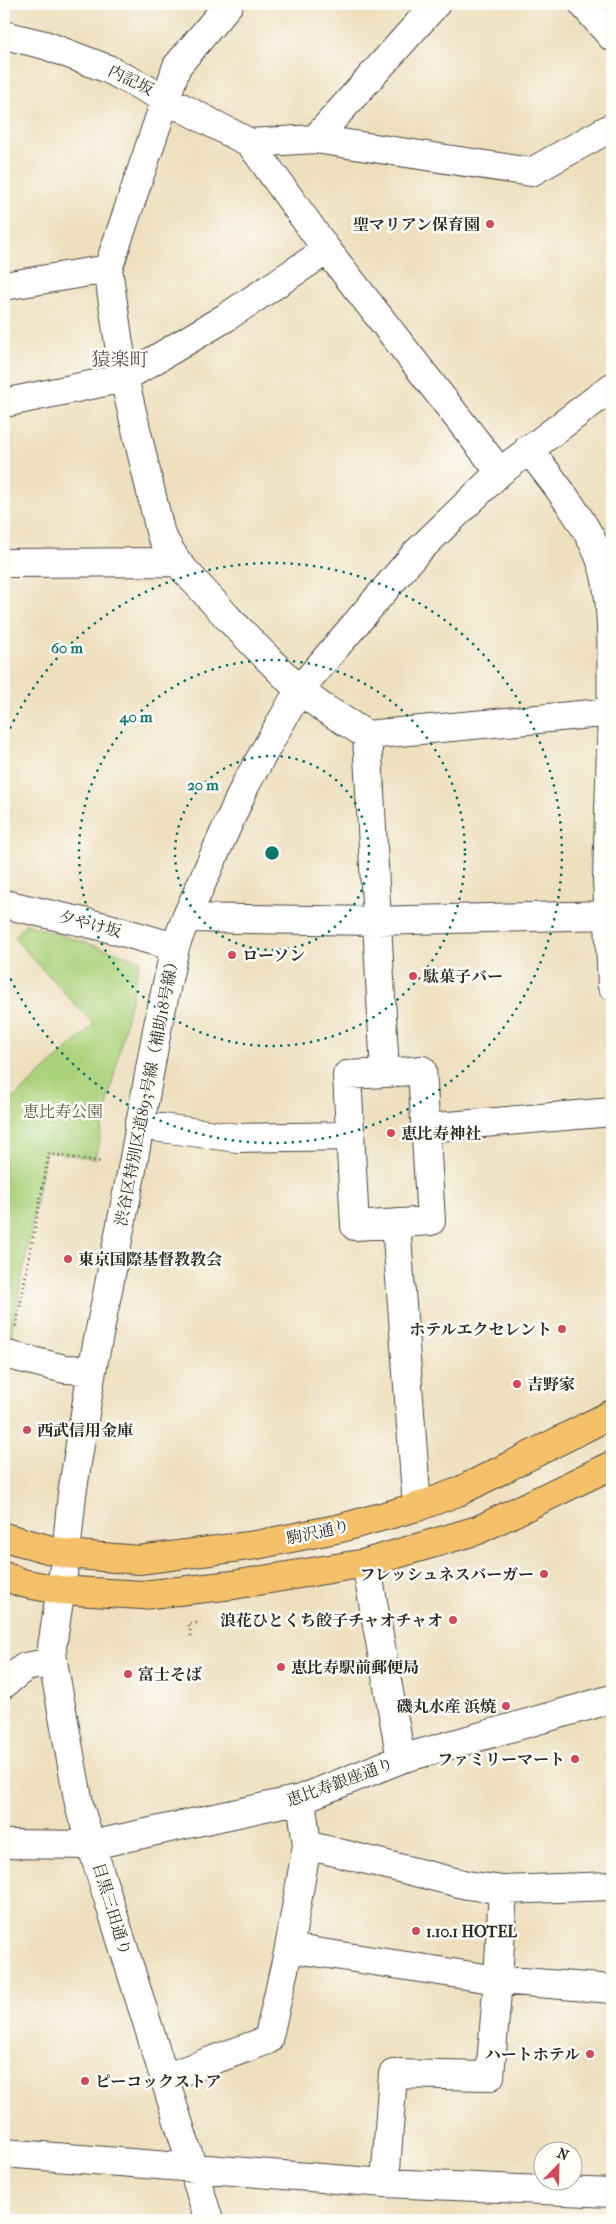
<svg xmlns="http://www.w3.org/2000/svg" width="616" height="2224" font-family="'IM FELL French Canon','Noto Serif JP',serif">
	<style>
		.park { fill: #acd27c; stroke: #6c7e54 }
		.lines { fill: none; stroke-linecap: round; stroke-linejoin: round }
		.minor-casing { stroke: #484641; stroke-width: 30 }
		.major-casing { stroke: #484641; stroke-width: 30 }
		.path { stroke: #484641; stroke-width: 3; stroke-dasharray: 1 4; stroke-linecap: butt }
		.minor { stroke: #fff; stroke-width: 28 }
		.major { stroke: #f4c16a; stroke-width: 28 }
		.ring { fill: none; stroke: #0f766e; stroke-width: 2.5; stroke-dasharray: 2.5 5 }
		.poi-dot { fill: #d1495b; stroke: #fdfcf7; stroke-width: 2 }
		.labels { text-anchor: middle; dominant-baseline: central; stroke-width: 5; stroke-linejoin: round; paint-order: stroke }
		.street-label { font-size: 16px; fill: #2b2b2b; stroke: #fdfcf7 }
		.poi-label { font-size: 16px; font-weight: bold; fill: #2b2b2b; stroke: #fdfcf7; text-anchor: start }
		.park-label { font-size: 16px; fill: #525d43; stroke: #fdfcf7 }
		.quarter-label { font-size: 19px; fill: #65505c; stroke: #fdfcf7 }
		.centre { fill: #0f766e; stroke: #fdfcf7; stroke-width: 2.5 }
		.ring-label { font-size: 15px; text-anchor: middle; font-weight: bold; fill: #0f766e; stroke: #fdfcf7; stroke-width: 5; stroke-linejoin: round; paint-order: stroke }
	</style>
	<rect width="100%" height="100%" fill="#fdfcf7"/>
	<filter id="ink" filterUnits="userSpaceOnUse"><feTurbulence type="fractalNoise" baseFrequency=".02" numOctaves="2"/><feDisplacementMap in="SourceGraphic" scale="10" xChannelSelector="R" yChannelSelector="G"/><feConvolveMatrix kernelMatrix="1 2 1 2 8 2 1 2 1" color-interpolation-filters="sRGB"/></filter>
	<filter id="wash" filterUnits="userSpaceOnUse"><feTurbulence type="fractalNoise" baseFrequency=".0096" numOctaves="4" result="noise"/><feDisplacementMap in="SourceGraphic" scale="20" xChannelSelector="R" yChannelSelector="G"/><feGaussianBlur stdDeviation="1.12" result="paint"/><feColorMatrix in="noise" values="0 0 0 0 0 0 0 0 0 0 0 0 0 0 0 0 0 1.4 0 .05"/><feComposite in="paint" operator="in"/></filter>
	<g filter="url(#wash)">
		<rect width="100%" height="100%" fill="#eedfbe"/>
		<path class="park" d="M26,924L140,960L95,1159L46,1151L9,1346L4,1345V1107L94,1025L14,938Z"/>
	</g>
	<g filter="url(#ink)">
		<g class="lines">
			<g class="minor-casing">
				<path id="minor" d="M229,4L177,66L108,269L124,378L161,535L177,562L229,619L299,690L322,707L367,735L385,1073L347,1075L355,1226L431,1221L422,1070L385,1073
					M583,4L612,37
					M4,35L45,45L108,69L250,143L315,139L531,172L612,127
					M315,139L436,4
					M250,143L327,250L500,472
					M4,286L108,269
					M4,403L124,378L225,318L327,250
					M4,563L177,562
					M612,712L607,879L612,986
					M367,735L612,712C610,668 615,613 604,571C595,533 553,480 528,449
					M4,904L105,927L175,947
					M186,918L376,921L607,915
					M139,1125L238,1138L350,1136
					M425,1128L612,1112
					M396,1224L417,1507
					M4,1354L65,1369L92,1370
					M366,1563L401,1759
					M4,1684L25,1667L53,1662
					M301,1799L307,1845L467,1885L503,1890L612,1886
					M4,1844L92,1845L301,1799L401,1759L612,1699
					M289,1948L498,1980L612,1989
					M164,2078L268,2040L289,1948L307,1845
					M4,2153L385,2183L612,2193
					M385,2183L393,2074L490,2076L498,1980L503,1890
					M209,2220L80,1809L53,1662L52,1647L66,1554L72,1494L92,1370L132,1169L157,1030L175,947L186,918L246,784L299,690L417,552L500,472L612,387"/>
			</g>
			<g class="major-casing">
				<path id="major" d="M4,1537L66,1554L139,1560L256,1545L341,1528L417,1507L458,1492L612,1414
					M4,1576L22,1583L59,1590L142,1595L233,1585L366,1563L478,1530L612,1465"/>
			</g>
			<path class="path" d="M16,1326L49,1154L102,1162
				M191,1636L189,1623H201"/>
			<use href="#minor" class="minor"/>
			<use href="#major" class="major"/>
		</g>
	</g>
	<g class="ring">
		<circle cx="272" cy="853" r="97"/>
		<circle cx="272" cy="853" r="193"/>
		<path d="M4 742A290 290 0 1 1 4 964"/>
	</g>
	<g class="poi-dot">
		<circle cx="490" cy="224" r="5"/>
		<circle cx="232" cy="955" r="5"/>
		<circle cx="413" cy="976" r="5"/>
		<circle cx="391" cy="1133" r="5"/>
		<circle cx="68" cy="1259" r="5"/>
		<circle cx="562" cy="1329" r="5"/>
		<circle cx="517" cy="1384" r="5"/>
		<circle cx="27" cy="1430" r="5"/>
		<circle cx="544" cy="1574" r="5"/>
		<circle cx="453" cy="1620" r="5"/>
		<circle cx="281" cy="1667" r="5"/>
		<circle cx="128" cy="1674" r="5"/>
		<circle cx="506" cy="1706" r="5"/>
		<circle cx="575" cy="1759" r="5"/>
		<circle cx="416" cy="1931" r="5"/>
		<circle cx="590" cy="2054" r="5"/>
		<circle cx="85" cy="2081" r="5"/>
	</g>
	<g class="labels">
		<g class="street-label">
			<text transform="translate(131 80) rotate(26)">内記坂</text>
			<text transform="translate(90 924) rotate(14)">夕やけ坂</text>
			<text transform="translate(147 1090) rotate(-79)">渋谷区特別区道893号線（補助18号線）</text>
			<text transform="translate(318 1532) rotate(-12)">駒沢通り</text>
			<text transform="translate(340 1782) rotate(-20)">恵比寿銀座通り</text>
			<text transform="translate(112 1909) rotate(73)">目黒三田通り</text>
		</g>
		<g class="poi-label">
			<text x="480" y="224" text-anchor="end">聖マリアン保育園</text>
			<text x="242" y="955">ローソン</text>
			<text x="423" y="976">駄菓子バー</text>
			<text x="401" y="1133">恵比寿神社</text>
			<text x="78" y="1259">東京国際基督教教会</text>
			<text x="552" y="1329" text-anchor="end">ホテルエクセレント</text>
			<text x="527" y="1384">吉野家</text>
			<text x="37" y="1430">西武信用金庫</text>
			<text x="534" y="1574" text-anchor="end">フレッシュネスバーガー</text>
			<text x="443" y="1620" text-anchor="end">浪花ひとくち餃子チャオチャオ</text>
			<text x="291" y="1667">恵比寿駅前郵便局</text>
			<text x="138" y="1674">富士そば</text>
			<text x="496" y="1706" text-anchor="end">磯丸水産 浜焼</text>
			<text x="565" y="1759" text-anchor="end">ファミリーマート</text>
			<text x="426" y="1931">1.10.1 HOTEL</text>
			<text x="580" y="2054" text-anchor="end">ハートホテル</text>
			<text x="95" y="2081">ピーコックストア</text>
		</g>
		<g class="park-label">
			<text x="63" y="1111">恵比寿公園</text>
		</g>
		<g class="quarter-label">
			<text x="120" y="360">猿楽町</text>
		</g>
	</g>
	<circle cx="272" cy="853" r="8" class="centre"/>
	<g class="ring-label">
		<text x="67" y="653">60 m</text>
		<text x="136" y="722">40 m</text>
		<text x="203" y="790">20 m</text>
	</g>
	<rect width="616" height="2224" fill="none" stroke="#fdfcf7" stroke-width="20"/>
	<g transform="translate(558 2166) rotate(23)"><circle r="24" fill="#fdfcf7" stroke="#a9a8a5"/>
	<path d="M0-4L9 19L0 12L-9 19Z" fill="#d1495b"/>
	<text y="-8" font-size="14" font-weight="bold" text-anchor="middle" fill="#2b2b2b">N</text>
	</g>
</svg>
